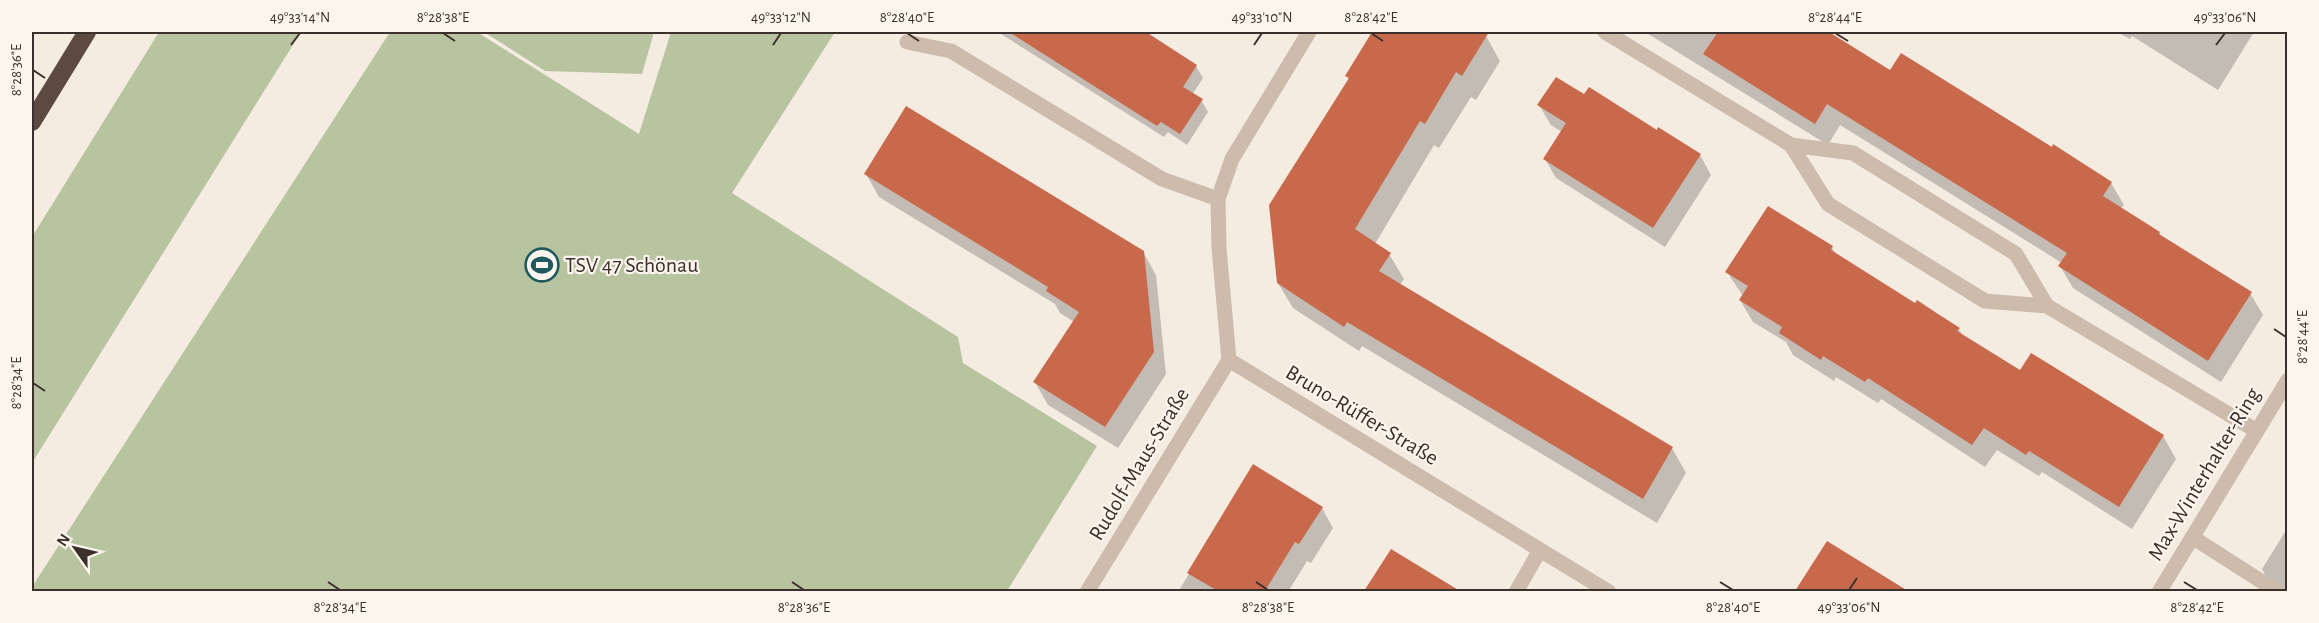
<svg xmlns="http://www.w3.org/2000/svg" width="2319" height="623" font-family="'Alegreya Sans',sans-serif">
	<style>
		.green { fill: #b8c4a0 }
		.shadow { fill: #0003 }
		.building { fill: #c8694b }
		.lines { fill: none; stroke-linecap: round; stroke-linejoin: round }
		.minor { stroke: #cdbbac; stroke-width: 15 }
		.highway { stroke: #5c4a42; stroke-width: 18 }
		.ticks { fill: none; stroke: #3b302b; stroke-width: 2 }
		.labels { text-anchor: middle; dominant-baseline: central; stroke-width: 4.5; stroke-linejoin: round; paint-order: stroke }
		.poi-label { font-size: 22px; fill: #3b302b; stroke: #fbf5ee; text-anchor: start }
		.street-label { font-size: 22px; fill: #3b302b; stroke: #fbf5ee }
		.neatline { fill: none; stroke: #3b302b; stroke-width: 2 }
		.ticks-label { font-size: 15px; text-anchor: middle; fill: #3b302b }
	</style>
	<rect width="100%" height="100%" fill="#f4ebe1"/>
	<path class="green" d="M159,32H301L32,463V237Z
		M390,32H477L639,134L671,32H835L732,193L958,337L963,363L1097,446L1007,591H32V587Z
		M484,32H654L642,74L545,71Z"/>
	<path class="shadow" d="M998,32H1149L1152,38L1196,66L1203,78L1192,95L1201,100L1208,112L1187,145L1168,132L1164,137Z
		M1374,32H1386L1400,40L1405,32H1478L1486,36L1500,61L1476,100L1471,97L1439,148L1434,145L1375,244L1389,254L1404,279L1400,285L1672,448L1686,473L1657,523L1362,346L1359,351L1293,308L1278,283L1349,81L1347,76Z
		M1645,32H1827L1891,72L2052,149L2054,146L2111,183L2124,205L2121,209L2159,233L2161,237L2250,293L2263,315L2221,382L2073,288L2060,266L2062,263L1840,125L1828,145Z
		M2117,32H2254L2218,90L2132,36L2130,39Z
		M1584,96L1700,155L1711,175L1665,247L1556,178L1545,159L1562,132L1551,125L1539,105Z
		M866,174L1143,252L1156,275L1166,374L1118,448L1048,405L1035,382L1074,322L1060,313L1055,304L879,197Z
		M1768,208L1832,248L1837,255L1916,305L1959,329L1963,337L2021,372L2031,355L2163,436L2176,459L2132,529L2042,472L2039,476L1997,450L1985,467L1881,399L1878,403L1836,377L1834,381L1793,355L1786,342L1753,322L1740,300L1743,296L1727,272Z
		M1254,466L1322,508L1333,528L1311,563L1307,561L1288,592H1178Z
		M2288,527V592H2280L2271,585L2262,569Z
		M1828,543L1905,592H1797Z
		M1392,551L1455,591L1456,592H1367Z"/>
	<path class="building" d="M1009,32H1146L1197,65L1183,87L1203,99L1180,134L1161,122L1157,126Z
		M1372,32H1489L1462,76L1456,72L1425,124L1420,121L1355,229L1391,253L1379,271L1673,447L1643,499L1347,322L1344,327L1277,283L1269,205L1349,78L1345,76Z
		M1718,32H1829L1890,70L1901,53L2052,147L2053,144L2112,182L2103,196L2160,232L2159,234L2252,292L2208,361L2058,266L2067,253L1827,104L1815,124L1703,54Z
		M1556,77L1584,94L1589,87L1657,130L1658,127L1701,154L1653,228L1543,159L1566,123L1537,105Z
		M906,106L1144,251L1154,352L1105,427L1033,382L1079,312L1046,291L1048,287L864,174Z
		M1768,206L1833,246L1831,250L1915,303L1917,300L1938,314L1960,328L1957,331L2020,370L2031,353L2164,435L2119,507L2029,451L2026,455L1984,428L1972,445L1868,378L1865,382L1823,356L1821,360L1779,333L1782,327L1739,300L1748,286L1725,272Z
		M1253,464L1323,507L1299,544L1295,542L1265,591H1218L1187,573Z
		M1827,541L1908,591H1795Z
		M1391,549L1460,591H1364Z"/>
	<g class="lines">
		<path class="minor" d="M1309,32L1232,159L1218,199L1219,248L1229,360L1609,592
			M1605,32L1791,145L1853,153L2016,254L2047,306
			M907,42L951,51L1162,179L1218,199
			M1791,145L1828,204L1985,301L2047,306L2257,431
			M2192,537L2278,592
			M1087,592L1229,360
			M1516,592L1540,550
			M2159,592L2288,380"/>
		<path class="highway" d="M32,122L87,32"/>
	</g>
	<path class="ticks" d="M443,33L455,41M907,33L919,41M1371,33L1383,41M1835,33L1848,41M291,45L300,33M773,45L781,33M1254,45L1262,33M2216,45L2225,33M33,70L45,78M2274,329L2286,337M33,383L45,391M328,582L340,590M792,582L804,590M1256,582L1268,590M1720,582L1733,590M2184,582L2197,590M1849,590L1857,578"/>
	<defs>
		<g id="stadium-ring" transform="scale(1.725)"><circle r="9.5" fill="#fbf5ee" stroke="#1f5a5e" stroke-width="1.5"/><path d="M0-5a6.5 5 0 1 0 0 10a6.5 5 0 1 0 0-10ZM-3.5-1.8h7v3.6h-7Z" fill="#1f5a5e"/></g>
	</defs>
	<g fill-rule="evenodd">
		<use href="#stadium-ring" x="542" y="265"/>
	</g>
	<g class="labels">
		<g class="poi-label">
			<text x="565" y="265">TSV 47 Schönau</text>
		</g>
		<g class="street-label">
			<text transform="translate(1362 415) rotate(31)">Bruno-Rüffer-Straße</text>
			<text transform="translate(1139 464) rotate(-59)">Rudolf-Maus-Straße</text>
			<text transform="translate(2204 474) rotate(-59)">Max-Winterhalter-Ring</text>
		</g>
	</g>
	<rect width="2319" height="623" fill="none" stroke="#fbf5ee" stroke-width="66"/>
	<g transform="translate(75 548) rotate(304)" stroke="#fbf5ee" stroke-width="4.5" paint-order="stroke">
	<path d="M0-4.5L10 22L0 15L-10 22Z" fill="#3b302b"/>
	<text y="-9" font-size="16" font-weight="bold" text-anchor="middle" fill="#3b302b">N</text>
	</g>
	<rect x="33" y="33" width="2253" height="557" class="neatline"/>
	<g class="ticks-label">
		<text x="300" y="22">49°33'14"N</text>
		<text x="443" y="22">8°28'38"E</text>
		<text x="781" y="22">49°33'12"N</text>
		<text x="907" y="22">8°28'40"E</text>
		<text x="1262" y="22">49°33'10"N</text>
		<text x="1371" y="22">8°28'42"E</text>
		<text x="1835" y="22">8°28'44"E</text>
		<text x="2225" y="22">49°33'06"N</text>
		<text transform="translate(16 70) rotate(-90)" y="5">8°28'36"E</text>
		<text transform="translate(2302 337) rotate(-90)" y="5">8°28'44"E</text>
		<text transform="translate(16 383) rotate(-90)" y="5">8°28'34"E</text>
		<text x="340" y="612">8°28'34"E</text>
		<text x="804" y="612">8°28'36"E</text>
		<text x="1268" y="612">8°28'38"E</text>
		<text x="1733" y="612">8°28'40"E</text>
		<text x="1849" y="612">49°33'06"N</text>
		<text x="2197" y="612">8°28'42"E</text>
	</g>
</svg>
